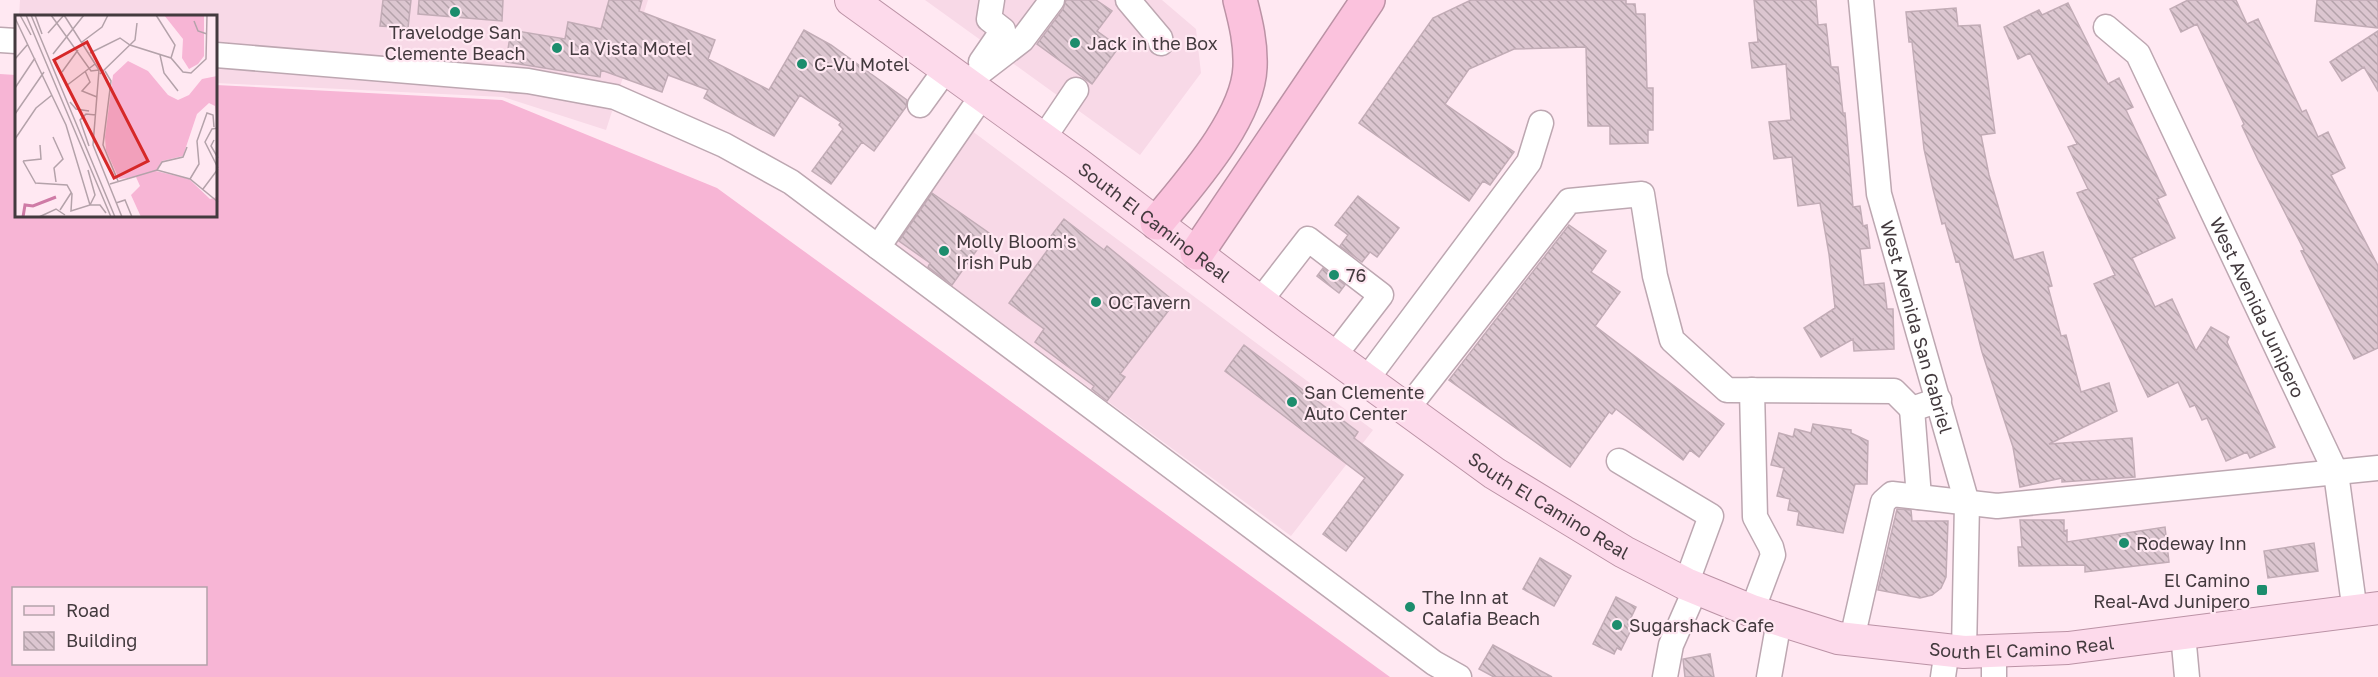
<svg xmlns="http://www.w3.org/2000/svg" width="2378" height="677" font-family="'Golos Text',sans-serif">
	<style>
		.built { fill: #f8d9e7 }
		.grass { fill: #f7b5d5; fill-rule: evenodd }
		.building { fill: url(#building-back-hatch); stroke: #c2acb6; stroke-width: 1.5 }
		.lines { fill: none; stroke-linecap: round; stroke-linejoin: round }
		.minor-casing { stroke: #bda7b1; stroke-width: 27 }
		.major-casing { stroke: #bb92a5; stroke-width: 34 }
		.highway-casing { stroke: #bb92a5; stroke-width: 36 }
		.minor { stroke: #fff; stroke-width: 24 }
		.major { stroke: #fddaeb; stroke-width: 32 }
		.highway { stroke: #fbc2dd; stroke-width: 33 }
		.poi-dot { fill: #1c8d6d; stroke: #ffe8f2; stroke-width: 2 }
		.labels { text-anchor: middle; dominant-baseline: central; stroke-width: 4.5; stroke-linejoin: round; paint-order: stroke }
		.poi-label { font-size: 18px; fill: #433a3e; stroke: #ffe8f2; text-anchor: start }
		.street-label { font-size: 18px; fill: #433a3e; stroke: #ffe8f2 }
		.inset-river { fill: none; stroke: #cf7ba6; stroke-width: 3 }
		.inset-road { fill: none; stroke: #b4a2aa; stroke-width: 1.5 }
		.view { fill: #d62828; fill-opacity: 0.15; stroke: #d62828; stroke-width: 3 }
		.inset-edge { fill: none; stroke: #433a3e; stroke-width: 3 }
	</style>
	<defs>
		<pattern id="building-back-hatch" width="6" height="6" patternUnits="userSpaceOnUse" patternTransform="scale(1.5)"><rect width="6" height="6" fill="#dcc6d0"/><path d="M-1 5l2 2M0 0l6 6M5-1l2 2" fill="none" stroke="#b4a2aa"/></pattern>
	</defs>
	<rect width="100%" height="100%" fill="#ffe8f2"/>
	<path class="built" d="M20,0H648L606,130L503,97L216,83V16H19Z
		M925,0H1162L1196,29L1201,73L1140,155Z
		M956,119L1373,430L1291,536L875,230Z"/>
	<path class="grass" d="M0,74L16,75V216H216V85L502,100L717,188L1390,677H0ZM14,588H206V664H14Z"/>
	<path class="building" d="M383,0H411L408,28L380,26Z
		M419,0H503L502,21L418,14Z
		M609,0H642L639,11L715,40L708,59L769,90L804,30L831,45L907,100L906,107L874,151L862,142L831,184L812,171L843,129L839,125L841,122L800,95L774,136L704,98L708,90L668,75L662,92L601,70L600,77L506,62L511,30L565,39L568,22L601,29Z
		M1066,0H1096L1112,11L1097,31L1119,47L1092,84L1037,44L1063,9Z
		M1471,0H1626V4H1635L1636,14H1645L1647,88H1653V130H1648V143L1610,144V126H1588L1586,47L1514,49L1469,69L1445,104L1514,152L1490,185L1483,181L1469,201L1359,123L1433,18Z
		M1754,0H1816L1818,25L1826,24L1831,67H1838L1843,113H1845L1853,207L1860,206L1863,226L1867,225L1870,248L1860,249L1864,285L1884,283L1887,309H1893L1894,349L1854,351L1853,339L1821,357L1804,328L1835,308L1829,254L1820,203L1798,206L1792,157L1774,159L1769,122L1791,120L1786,64L1752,68L1749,43L1758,42Z
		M2188,0H2236L2247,24L2258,19L2302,112L2306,110L2318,137L2328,132L2345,168L2331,175L2378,266V348L2354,359L2301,251L2304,250L2258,160L2242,126L2244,124L2197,24L2181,32L2170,9Z
		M2317,0H2378V28L2315,21Z
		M2068,3L2108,84L2119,78L2133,107L2126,110L2166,195L2157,199L2175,238L2132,258L2155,307L2172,299L2196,351L2211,327L2229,337L2227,342L2275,447L2250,458L2247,452L2226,461L2207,418L2202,420L2195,405L2190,407L2178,382L2148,397L2094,284L2115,275L2077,193L2088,189L2068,147L2077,144L2030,53L2018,59L2004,27L2039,10L2042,15Z
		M1956,8L1958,26L1980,25L1995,133L1981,135L1989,175L2014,260L2043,252L2052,286L2048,287L2061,336L2066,335L2081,392L2109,383L2117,411L2049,444L2132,438L2135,477L2062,482V478L2020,487L2013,447L1982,352L1959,261L1956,262L1945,223L1942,224L1933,189L1924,149L1912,42H1909L1906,12Z
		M2378,31V91L2364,67L2342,81L2330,62Z
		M932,193L989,233L952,285L928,267L930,263L899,241Z
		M1358,196L1399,228L1377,257L1370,252L1362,262L1340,246L1348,235L1335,225Z
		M1064,219L1104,250L1107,246L1175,302L1120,374L1125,377L1107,401L1092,389L1094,386L1035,342L1044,329L1009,303L1049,248L1045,244Z
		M1569,225L1606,251L1591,272L1620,292L1595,326L1724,424L1699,457L1690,450L1683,460L1616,409L1612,414L1609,412L1570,467L1449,380Z
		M1323,268L1345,285L1339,293L1317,276Z
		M1244,345L1358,432L1354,438L1403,475L1346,551L1323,534L1365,478L1225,371Z
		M1813,424L1851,430V433L1868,441L1867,484H1855L1843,533L1797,525L1799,512L1788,510L1790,499L1777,496L1784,468L1771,465L1779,433L1793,437L1795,429L1811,433Z
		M1897,509L1911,510L1912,521H1948L1946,577L1941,588L1932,595L1920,598L1878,590Z
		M2020,520H2064V531L2067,530V542L2165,527L2169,562L2085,572V565L2019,566L2018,547H2022Z
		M2314,543L2318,571L2268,578L2264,551Z
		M1540,558L1571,576L1554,606L1523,589Z
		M1616,597L1636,607L1628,624L1633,626L1621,650L1617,648L1614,654L1593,644Z
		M1493,645L1552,677H1494L1479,669Z
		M1710,654L1714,677H1685L1683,659Z"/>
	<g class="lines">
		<g class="minor-casing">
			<g id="minor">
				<path d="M1128,0L1160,38L1161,43"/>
				<path id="s1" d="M1861,0L1879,194L1967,503L1964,652"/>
				<path id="s2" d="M2106,27L2138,54L2336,473L2355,612"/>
				<path d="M0,40L16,41"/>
				<path d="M216,55L528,81L615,97L724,145L791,182L1434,663L1459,677"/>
				<path d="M981,62L1003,30L989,19L992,0"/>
				<path d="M966,83L1022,40L1052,0"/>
				<path d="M920,105L946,69"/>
				<path d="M1043,139L1076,90"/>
				<path d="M878,247L982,96"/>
				<path d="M1260,301L1308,239L1381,295L1334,356"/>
				<path d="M1366,380L1529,162L1541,123"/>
				<path d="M1407,409L1569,201L1642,194L1655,276L1672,340L1727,390L1894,391L1912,409L1939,400"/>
				<path d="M1912,409L1919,497"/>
				<path d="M1619,461L1711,516L1686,584"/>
				<path d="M1752,611L1773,555L1771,547L1755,517L1752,390"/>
				<path d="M2183,634L2187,677"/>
				<path d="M1852,639L1883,502L1892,494L1997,506L2378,468"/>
				<path d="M1665,677L1671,645L1696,588"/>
				<path d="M1769,677L1779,621"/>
				<path d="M1943,677L1947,650"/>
				<path d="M1994,677V651"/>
			</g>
		</g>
		<g class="major-casing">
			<g id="major">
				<path id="s3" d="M851,0L1078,164L1292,326L1494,473L1624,552L1686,584L1752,611L1838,638L1964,652L2068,648L2378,608"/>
			</g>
		</g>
		<g class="highway-casing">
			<path id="highway" d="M1157,223C1189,184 1248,119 1250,67C1251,44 1246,23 1240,0
				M1197,253L1368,0"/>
		</g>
		<use href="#minor" class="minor"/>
		<use href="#major" class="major"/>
		<use href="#highway" class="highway"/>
	</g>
	<g class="poi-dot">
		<circle cx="455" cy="12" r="6"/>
		<circle cx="1075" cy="43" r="6"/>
		<circle cx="557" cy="48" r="6"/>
		<circle cx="802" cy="64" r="6"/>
		<circle cx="944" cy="251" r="6"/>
		<circle cx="1334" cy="275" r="6"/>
		<circle cx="1096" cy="302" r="6"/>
		<circle cx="1292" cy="402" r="6"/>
		<circle cx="2124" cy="543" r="6"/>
		<rect x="2256" y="584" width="12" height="12" rx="3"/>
		<circle cx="1410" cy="607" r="6"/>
		<circle cx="1617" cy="625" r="6"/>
	</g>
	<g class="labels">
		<g class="poi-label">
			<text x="455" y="32" text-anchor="middle">Travelodge San<tspan x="455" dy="21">Clemente Beach</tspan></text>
			<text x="1087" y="43">Jack in the Box</text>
			<text x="569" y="48">La Vista Motel</text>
			<text x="814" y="64">C-Vu Motel</text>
			<text x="956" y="241">Molly Bloom's<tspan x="956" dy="21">Irish Pub</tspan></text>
			<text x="1346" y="275">76</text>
			<text x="1108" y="302">OCTavern</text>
			<text x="1304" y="392">San Clemente<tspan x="1304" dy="21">Auto Center</tspan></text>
			<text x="2136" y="543">Rodeway Inn</text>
			<text x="2250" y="580" text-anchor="end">El Camino<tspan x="2250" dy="21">Real-Avd Junipero</tspan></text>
			<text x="1422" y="597">The Inn at<tspan x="1422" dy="21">Calafia Beach</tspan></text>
			<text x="1629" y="625">Sugarshack Cafe</text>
		</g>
		<g class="street-label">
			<text stroke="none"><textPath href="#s3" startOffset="376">South El Camino Real</textPath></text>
			<text stroke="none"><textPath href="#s2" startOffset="322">West Avenida Junipero</textPath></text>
			<text stroke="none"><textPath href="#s1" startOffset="333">West Avenida San Gabriel</textPath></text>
			<text stroke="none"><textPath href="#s3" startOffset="862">South El Camino Real</textPath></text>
			<text stroke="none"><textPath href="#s3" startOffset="1366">South El Camino Real</textPath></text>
		</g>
	</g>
	<g transform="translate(15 15)">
		<rect width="202" height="202" fill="#ffe8f2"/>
		<path d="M149,0H189V41L183,49L174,54L167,43L168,24ZM113,46L133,56L153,80L163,85L174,80L187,64L202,61V111L200,91L194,88L182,99L168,141L147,146L141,156L174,164L195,184L202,182V202H126L116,180L125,171L121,162L104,164L91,135L90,122L98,60Z" fill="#f7b5d5"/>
		<path class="inset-river" d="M8,202L10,190L18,191L41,182"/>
		<path class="inset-road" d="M5,0L16,20M11,0L96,202M16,0L100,202M20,0L27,19M36,0L76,56L84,55M49,0L84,55L78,130L107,202M141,0L160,30L156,43M0,3L51,110L75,190L56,196L57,179L52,170L20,168M179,6L183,16L192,19M33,18L49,0M67,27L87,12L93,0M75,38L105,23L115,30L156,43L168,57L176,58L191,44L192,0M38,39L69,0M145,40L149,58L163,76M0,44L13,29M70,56L75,67L67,76L82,82M90,56L96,66L88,130L103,166M47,57L63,35M85,59L120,25L122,8M51,71L80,49M0,73L20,43M55,87L61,94L74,96M0,99L29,57M203,113L197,114L190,127L203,153M38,122L48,144L39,153L41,167M0,124L21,93L37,80M199,125L196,131L203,143M74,131L65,105L71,99L81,100M8,146L26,144L25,130M8,146L21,169M73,155L80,180L75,190M142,155L147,147L168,142L172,132M175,164L184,149L182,126L192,98L198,100L199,112M95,169L142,155L175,164L203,187M188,174L203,154M101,188L110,185L117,202M75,190H85L91,198M45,195L56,178M24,202L41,194L50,200"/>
		<path class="view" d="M72,27L133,146L99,163L39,45Z"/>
		<rect width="202" height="202" class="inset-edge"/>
	</g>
	<rect x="12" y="587" width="195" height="78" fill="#ffe8f2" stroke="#b4a2aa" stroke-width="1.5"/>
	<rect x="24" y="606" width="30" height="9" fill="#fddaeb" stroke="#b4a2aa" stroke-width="1.5"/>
	<text x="66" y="617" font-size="18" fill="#433a3e">Road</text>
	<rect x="24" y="632" width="30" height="18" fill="url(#building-back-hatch)" stroke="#b4a2aa" stroke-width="1.5"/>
	<text x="66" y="647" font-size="18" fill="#433a3e">Building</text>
</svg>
